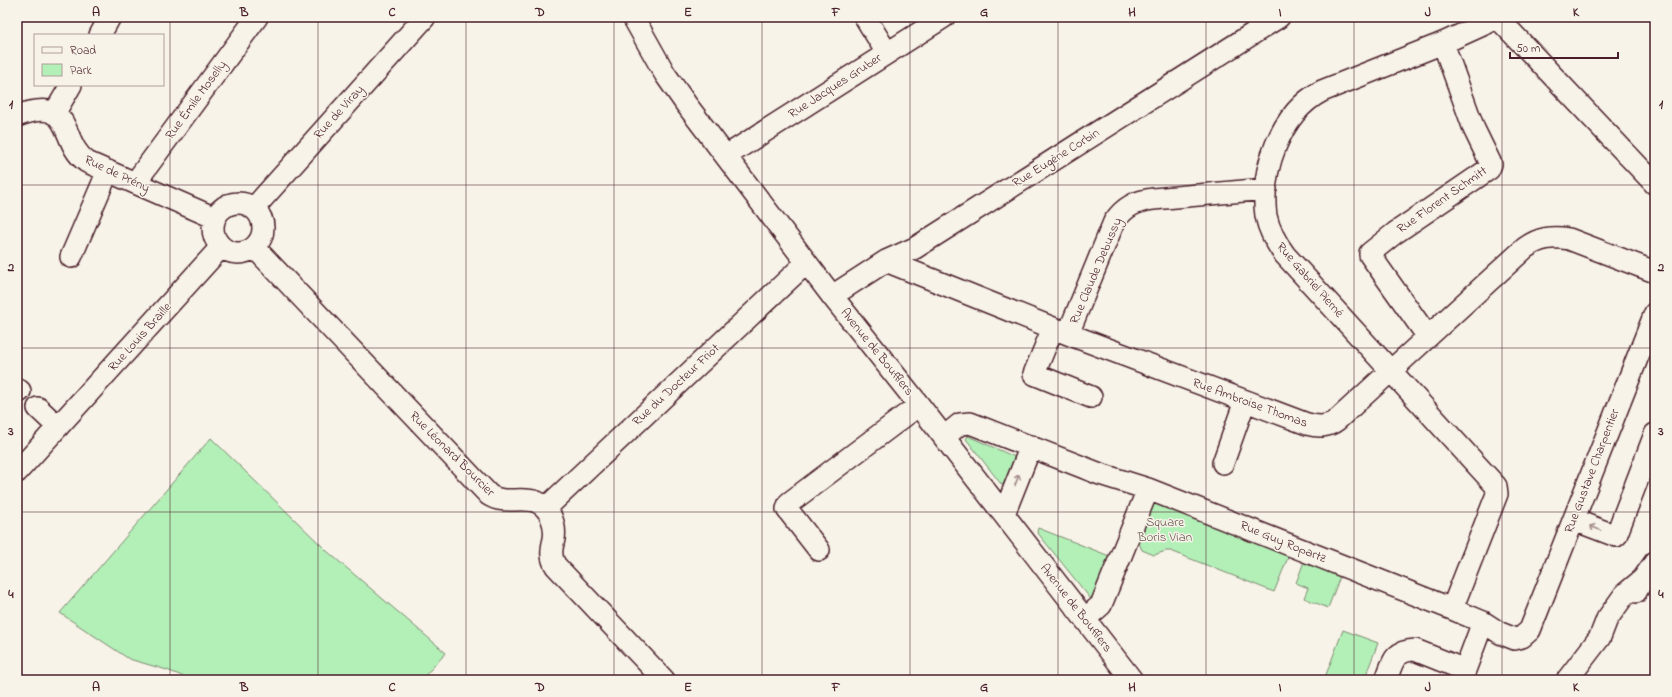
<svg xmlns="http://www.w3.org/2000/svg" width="1672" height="697" font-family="'Indie Flower',sans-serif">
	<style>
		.green { fill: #b2f0b7; stroke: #7e8871 }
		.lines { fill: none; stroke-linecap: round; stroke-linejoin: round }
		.minor-casing { stroke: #4a1f2b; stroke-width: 24 }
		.minor { stroke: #f7f3e8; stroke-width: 21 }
		.oneway { stroke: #a0898a }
		.grid { fill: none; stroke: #4a1f2b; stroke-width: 1; stroke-opacity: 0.55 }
		.labels { text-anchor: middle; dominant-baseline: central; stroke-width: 3; stroke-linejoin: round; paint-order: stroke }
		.street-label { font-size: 13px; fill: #4a1f2b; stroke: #f7f3e8 }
		.park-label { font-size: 13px; fill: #64534e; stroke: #f7f3e8 }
		.neatline { fill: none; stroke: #4a1f2b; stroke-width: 1.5 }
		.grid-label { font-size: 13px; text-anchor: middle; font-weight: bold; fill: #4a1f2b }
	</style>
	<rect width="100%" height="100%" fill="#f7f3e8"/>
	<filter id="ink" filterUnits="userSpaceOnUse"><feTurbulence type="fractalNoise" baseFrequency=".025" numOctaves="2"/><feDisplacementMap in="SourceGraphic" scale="8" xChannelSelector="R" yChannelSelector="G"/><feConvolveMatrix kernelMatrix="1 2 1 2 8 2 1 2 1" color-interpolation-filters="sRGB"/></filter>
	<g filter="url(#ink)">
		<path class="green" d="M968,436L1015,457L1003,485L1001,484L966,439Z
			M211,438L328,552L446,653L421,680H192L167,670L129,659L60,613Z
			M1153,501L1289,555L1274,592L1171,551H1166L1154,555L1142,550L1138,541Z
			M1038,528L1112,557L1094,598H1090L1037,532Z
			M1305,559L1341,574L1328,608L1304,598L1308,588L1296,583Z
			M1343,630L1378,643L1364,680H1324Z"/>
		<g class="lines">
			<g class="minor-casing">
				<path id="minor" d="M633,17L665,74L686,104L832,296L919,405L1132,680
					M865,17L887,53
					M1497,17L1655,184
					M100,35L110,17
					M54,114L71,85
					M17,116C76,94 58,142 87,162L215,218
					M726,156L944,17
					M135,183L257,17
					M213 228a25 25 0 1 1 50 0a25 25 0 1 1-50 0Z
					M254,208L425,17
					M255,248L489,495C504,505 521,496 537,502C551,508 556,526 554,539C553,544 551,549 552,555C552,559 554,563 556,566L664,680
					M71,257L108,171
					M886,261L1068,334L1307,424C1319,427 1328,427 1337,420L1525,248C1539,238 1552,236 1569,239L1655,272
					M832,296L886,261L915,248L1279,17
					M1053,328L1034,374L1091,397
					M1068,334L1114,222C1124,207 1136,201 1153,199L1266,189
					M1428,337L1370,255V253L1395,233L1489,169L1491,164L1474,129L1443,43
					M17,389L20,391
					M38,408L58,427
					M944,437L960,424L970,423L1100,474L1148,489L1452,609L1483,622L1500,633L1515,639L1522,637L1530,630L1655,313
					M1223,463L1245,401
					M17,472L221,247
					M546,508L806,263
					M1004,514L1031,446
					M1574,520L1616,536L1655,434
					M819,550L787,509L789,503L919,405
					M1636,592L1643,579L1655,562
					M1452,609L1497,494L1496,486L1285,255C1276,243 1269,230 1266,216C1260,171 1280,113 1322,91L1443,43L1487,23L1494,17
					M1085,619L1101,605L1148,489
					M1386,680C1393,662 1393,651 1415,650L1465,670
					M1463,680L1465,670L1483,622
					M1567,680L1600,637L1607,619L1625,594L1643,579"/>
			</g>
			<use href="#minor" class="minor"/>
		</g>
		<defs><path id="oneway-shaft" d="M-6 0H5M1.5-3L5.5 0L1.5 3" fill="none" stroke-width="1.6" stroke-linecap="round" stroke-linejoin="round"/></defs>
		<g class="oneway">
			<use href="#oneway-shaft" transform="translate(1017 480) rotate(-69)"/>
			<use href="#oneway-shaft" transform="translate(1595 528) rotate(-159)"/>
		</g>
	</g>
	<path class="grid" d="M170,17V680M318,17V680M466,17V680M614,17V680M762,17V680M910,17V680M1058,17V680M1206,17V680M1354,17V680M1502,17V680M17,185H1655M17,348H1655M17,512H1655"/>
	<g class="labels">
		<g class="street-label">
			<text transform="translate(835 86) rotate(-33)">Rue Jacques Gruber</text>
			<text transform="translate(196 100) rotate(-54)">Rue Émile Moselly</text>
			<text transform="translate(339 112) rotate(-48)">Rue de Viray</text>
			<text transform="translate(1056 158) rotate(-32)">Rue Eugène Corbin</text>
			<text transform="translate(117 174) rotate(25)">Rue de Prény</text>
			<text transform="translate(1442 200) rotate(-35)">Rue Florent Schmitt</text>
			<text transform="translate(1096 271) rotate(-67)">Rue Claude Debussy</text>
			<text transform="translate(1310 280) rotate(49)">Rue Gabriel Pierné</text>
			<text transform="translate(140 337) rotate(-48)">Rue Louis Braille</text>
			<text transform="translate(877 352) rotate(51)">Avenue de Boufflers</text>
			<text transform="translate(676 385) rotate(-43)">Rue du Docteur Friot</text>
			<text transform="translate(1250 403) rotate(20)">Rue Ambroise Thomas</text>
			<text transform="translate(452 454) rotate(45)">Rue Léonard Bourcier</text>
			<text transform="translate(1592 471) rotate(-69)">Rue Gustave Charpentier</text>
			<text transform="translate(1283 542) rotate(22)">Rue Guy Ropartz</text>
			<text transform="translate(1076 608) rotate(52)">Avenue de Boufflers</text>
		</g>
		<g class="park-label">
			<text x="1165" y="522">Square<tspan x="1165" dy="15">Boris Vian</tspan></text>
		</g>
	</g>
	<rect width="1672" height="697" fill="none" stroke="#f7f3e8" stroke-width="44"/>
	<rect x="34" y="34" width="130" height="52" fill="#f7f3e8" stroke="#b29e9c"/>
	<rect x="42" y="47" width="20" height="6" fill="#f7f3e8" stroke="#b29e9c"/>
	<text x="70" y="54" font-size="12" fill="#4a1f2b">Road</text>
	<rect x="42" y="64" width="20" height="12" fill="#b2f0b7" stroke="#b29e9c"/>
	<text x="70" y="74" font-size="12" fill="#4a1f2b">Park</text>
	<path d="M1510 52v6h108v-6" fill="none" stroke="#4a1f2b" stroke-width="2"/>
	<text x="1516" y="52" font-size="12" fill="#4a1f2b" stroke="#f7f3e8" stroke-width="3" paint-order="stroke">50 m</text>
	<rect x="22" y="22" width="1628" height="653" class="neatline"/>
	<g class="grid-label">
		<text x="96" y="16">A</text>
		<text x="244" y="16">B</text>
		<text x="392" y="16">C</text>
		<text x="540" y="16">D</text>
		<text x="688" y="16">E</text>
		<text x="836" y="16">F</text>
		<text x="984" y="16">G</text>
		<text x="1132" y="16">H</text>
		<text x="1280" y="16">I</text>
		<text x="1428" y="16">J</text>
		<text x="1576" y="16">K</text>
		<text x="11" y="108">1</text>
		<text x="1661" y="108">1</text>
		<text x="11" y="271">2</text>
		<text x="1661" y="271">2</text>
		<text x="11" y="435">3</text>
		<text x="1661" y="435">3</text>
		<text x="11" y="598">4</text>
		<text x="1661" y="598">4</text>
		<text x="96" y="691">A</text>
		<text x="244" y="691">B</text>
		<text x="392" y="691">C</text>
		<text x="540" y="691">D</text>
		<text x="688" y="691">E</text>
		<text x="836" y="691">F</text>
		<text x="984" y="691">G</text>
		<text x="1132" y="691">H</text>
		<text x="1280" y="691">I</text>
		<text x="1428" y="691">J</text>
		<text x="1576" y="691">K</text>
	</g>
</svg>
